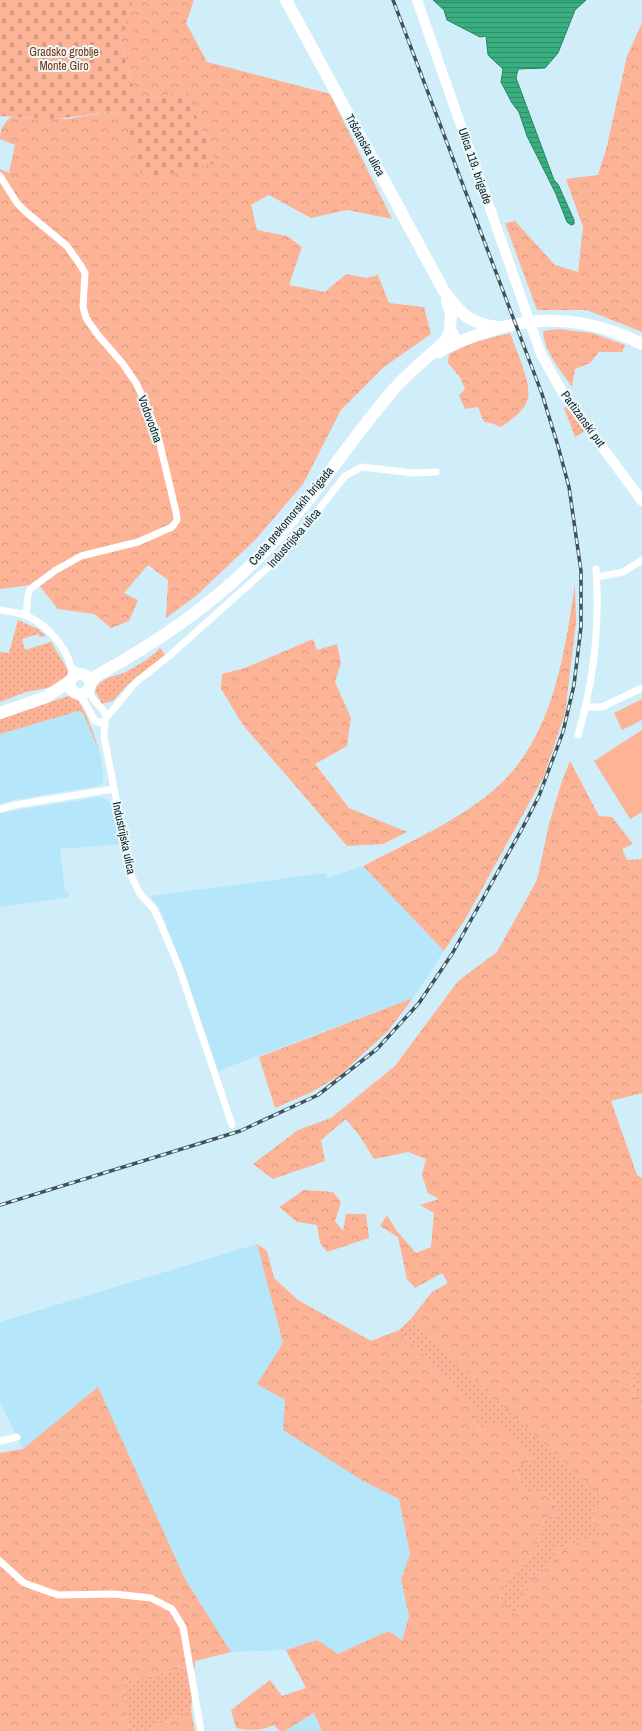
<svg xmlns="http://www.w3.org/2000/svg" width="642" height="1731" font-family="'Archivo Narrow',sans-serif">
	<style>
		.built { fill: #b6e6f9 }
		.grass { fill: url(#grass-dots) }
		.forest { fill: url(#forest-crowns) }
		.cemetery { fill: url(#cemetery-stones) }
		.pitch { fill: #fdb395 }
		.water { fill: url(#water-rules); stroke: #2b8465 }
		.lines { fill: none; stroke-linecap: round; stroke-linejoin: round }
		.street { stroke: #fff; stroke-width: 7 }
		.secondary { stroke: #fff; stroke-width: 10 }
		.primary { stroke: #fff; stroke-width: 12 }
		.rail-casing { stroke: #3d545c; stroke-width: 3.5 }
		.rail { stroke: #edf8fb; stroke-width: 2; stroke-dasharray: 6; stroke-linecap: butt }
		.labels { text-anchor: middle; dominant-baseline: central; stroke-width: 4; stroke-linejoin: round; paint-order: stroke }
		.park-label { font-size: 12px; fill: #7e3410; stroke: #edf8fb }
		.street-label { font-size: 12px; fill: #0b2027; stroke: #edf8fb }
	</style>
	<defs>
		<pattern id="grass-dots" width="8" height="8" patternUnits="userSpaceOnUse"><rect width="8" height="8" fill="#fdb395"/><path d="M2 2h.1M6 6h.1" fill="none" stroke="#d89a80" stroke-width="1.8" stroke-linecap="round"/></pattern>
		<pattern id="forest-crowns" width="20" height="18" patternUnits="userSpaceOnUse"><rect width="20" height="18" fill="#fdb395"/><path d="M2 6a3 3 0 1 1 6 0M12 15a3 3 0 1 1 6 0" fill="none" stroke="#d89a80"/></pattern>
		<pattern id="cemetery-stones" width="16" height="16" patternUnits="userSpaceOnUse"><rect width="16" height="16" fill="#fdb395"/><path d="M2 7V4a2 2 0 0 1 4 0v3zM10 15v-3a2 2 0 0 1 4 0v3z" fill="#d89a80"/></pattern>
		<pattern id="water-rules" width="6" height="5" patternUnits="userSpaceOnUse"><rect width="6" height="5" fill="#39af80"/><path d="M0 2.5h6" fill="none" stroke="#2e8e69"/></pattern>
	</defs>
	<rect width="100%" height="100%" fill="#d0eefa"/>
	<path class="built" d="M79,711L83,713L100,753L103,772V783L97,786L14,800L0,804V734Z
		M100,797L108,800L112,806L121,844L60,849L65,892L68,891L69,897L0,907V813Z
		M363,866L444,951L413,998L218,1071L179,957L160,909L150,896L326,873L327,878Z
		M257,1244L283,1343L258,1384L285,1400L363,1481L399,1499L410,1554L401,1579L409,1616L402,1640L388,1631L338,1654L317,1640L286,1650L231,1652L185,1579L98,1388L23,1449L0,1402V1322Z
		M315,1713L322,1731H285Z"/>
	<path class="grass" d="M567,406L585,431L575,437L564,408Z
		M18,620L38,629L46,636L40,637L38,634L22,639L25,650L51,642L69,672L68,677L57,686L26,692L0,702V652L9,653Z
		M160,648L166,656L127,685L112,702L111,701L102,704L95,691C99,676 119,677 129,670C141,664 151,657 160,648Z
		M71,695C83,698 96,741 100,753L83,713L79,711L0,734V719Z
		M410,1320L603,1497L592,1520L604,1534L558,1549L551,1565L532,1576L516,1614L500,1599L504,1587L537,1547L544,1519L559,1514L555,1502L544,1492L526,1494L514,1467L475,1425L479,1414L445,1375L399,1330Z
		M642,1365V1409L631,1385L637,1369Z
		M195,1661L191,1710L146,1731H129L124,1682L182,1669Z"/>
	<path class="forest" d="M133,0H194L186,23L207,62L330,94L392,219L347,210L311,218L269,195L251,205L257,230L287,236L302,247L289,285L325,292L346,274L366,278L378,275L389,303L424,307L431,334L384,367L341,410L303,484L256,539L196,596L166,618L168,580L148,565L124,593L138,600L129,621L111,628L94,614L58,609L38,584L0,589V169L9,173L15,145L0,139C0,129 4,123 11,117L67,119L108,112L125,116L216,163L186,92L136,100L121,40Z
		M642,23V332L587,310H537L505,223L515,221L555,265L578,272L583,227L566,179L598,175L607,146L627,56Z
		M558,329L592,333L625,345L622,352H599L590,363L575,369L572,387C561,371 544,351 543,331Z
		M510,333C515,348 534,387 527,401C522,413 511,420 501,427L491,423L484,422L478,407L465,409L459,395L465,389L460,377L448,363L449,354L471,343Z
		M575,584L576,622L565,713L544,776L467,916L444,951L363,866C405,844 452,824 489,794C552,744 564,658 575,584Z
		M313,639L317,650L337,644L341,663L335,682L351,718L347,746L315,764L349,808L407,832L383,844L347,846L243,725L221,689L222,674L245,668Z
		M570,761L599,816L612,817L633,844L622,849L627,860L642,859V1093L611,1101L637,1175L642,1178V1365L637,1369L631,1385L642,1409V1731H322L314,1713L285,1731H280L274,1725C262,1731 249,1731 236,1728L231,1710L270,1680L282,1696L306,1688L286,1650L317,1640L338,1654L388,1631L402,1640L409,1616L401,1579L410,1554L399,1499L363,1481L283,1430L285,1400L257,1384L283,1343L257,1244L267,1251L274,1278L298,1300L371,1341L399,1330L445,1375L480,1414L475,1425L480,1431L496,1422L530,1451L533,1461L514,1467L526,1494L544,1492L555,1502L559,1514L544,1519L537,1547L504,1587L500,1599L516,1613L532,1576L551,1565L558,1549L603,1534L592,1520L602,1497L410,1320L432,1292L448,1283L442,1273L415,1288L407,1279L398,1237L380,1226L387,1215L396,1230L416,1253L431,1247L434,1213L420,1205L439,1199L428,1193L422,1175L426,1159L408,1152L374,1159L359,1135L346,1119L321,1140L325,1161L273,1179L253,1164L298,1130L331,1118L395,1066L458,981L497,952L537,880L549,824L562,781Z
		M413,998L388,1031L340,1075L312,1092L275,1108L259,1057Z
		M304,1190L333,1192L341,1202L335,1221L343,1231L346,1214H366L369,1238L327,1252L320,1243L317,1225L297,1222L279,1207Z
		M98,1387L185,1579L231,1652L195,1661L182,1669L124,1682L129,1731H0V1453L23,1449Z
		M191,1710L195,1731H146Z"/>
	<path class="cemetery" d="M0,0H133L121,41L136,100L186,92L216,163L143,180L125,116L108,112L56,119L0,116Z"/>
	<path class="pitch" d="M642,699V720L622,730L614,713Z
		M642,730V812L630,819L594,761Z"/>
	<path class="water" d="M433,0H586L575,10L558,53L545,68L518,69L516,78L554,180L558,184L574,220V224L571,225L567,222L556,194L527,136L519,112L512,103L501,82L503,69L488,55L486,36L480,37L447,20L444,10Z"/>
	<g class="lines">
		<path class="street" d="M0,176L17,203L26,212L67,246L81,266L85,273L83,307L86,318L98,335L123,364L136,383L146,404L158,436L176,512L177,520L172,527L138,542L81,556L56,570L30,589L28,595L26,615
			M597,577L623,572L642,560
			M0,610C9,612 19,612 27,616C49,626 73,653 72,679
			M71,667L81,674
			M78,694L84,701L95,721L103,723L106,718C106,707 90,703 89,688
			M586,707H602L642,688
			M106,718L136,682L168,657L272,564L295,540L345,476L362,467L414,473L436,472
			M105,720L104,737L131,875L140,894L154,909L160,922L180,970L232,1125
			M578,735C594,680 600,625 596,569
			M0,809L15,805L113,789
			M0,1441L17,1437
			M0,1561L24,1583L58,1595L114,1594L151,1598L172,1609L183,1627L201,1731"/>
		<path class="secondary" d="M417,0L541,354L564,395L642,501"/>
		<path class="primary" d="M286,0L444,291C462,315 468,323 498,327
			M447,300L451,314L450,329L454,337
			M439,352C448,346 457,343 467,339C527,314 583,314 642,344
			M70 684a10 10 0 1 1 20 0a10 10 0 1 1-20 0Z
			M90,684L96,676C157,642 214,604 262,554C309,505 345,447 389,395C405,374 427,359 446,340L450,331
			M0,713L46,697L70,681"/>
		<g class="rail-casing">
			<path id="rail" d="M0,1205L240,1131L318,1095L377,1049L419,1003L452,954L523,827L539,796L563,732L574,685L581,627V571L569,487L558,446L542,394L393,0"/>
		</g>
		<use href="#rail" class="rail"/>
	</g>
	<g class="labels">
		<g class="park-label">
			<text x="64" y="52">Gradsko groblje<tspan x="64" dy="14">Monte Giro</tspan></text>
		</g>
		<g class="street-label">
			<text transform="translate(365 145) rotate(61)">Tršćanska ulica</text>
			<text transform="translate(475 166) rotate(71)">Ulica 119. brigade</text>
			<text transform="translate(150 419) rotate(70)">Vodovodna</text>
			<text transform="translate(583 419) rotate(54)">Partizanski put</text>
			<text transform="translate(291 516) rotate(-50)">Cesta prekomorskih brigada</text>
			<text transform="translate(294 538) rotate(-49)">Industrijska ulica</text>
			<text transform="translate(124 838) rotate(78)">Industrijska ulica</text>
		</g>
	</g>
</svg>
